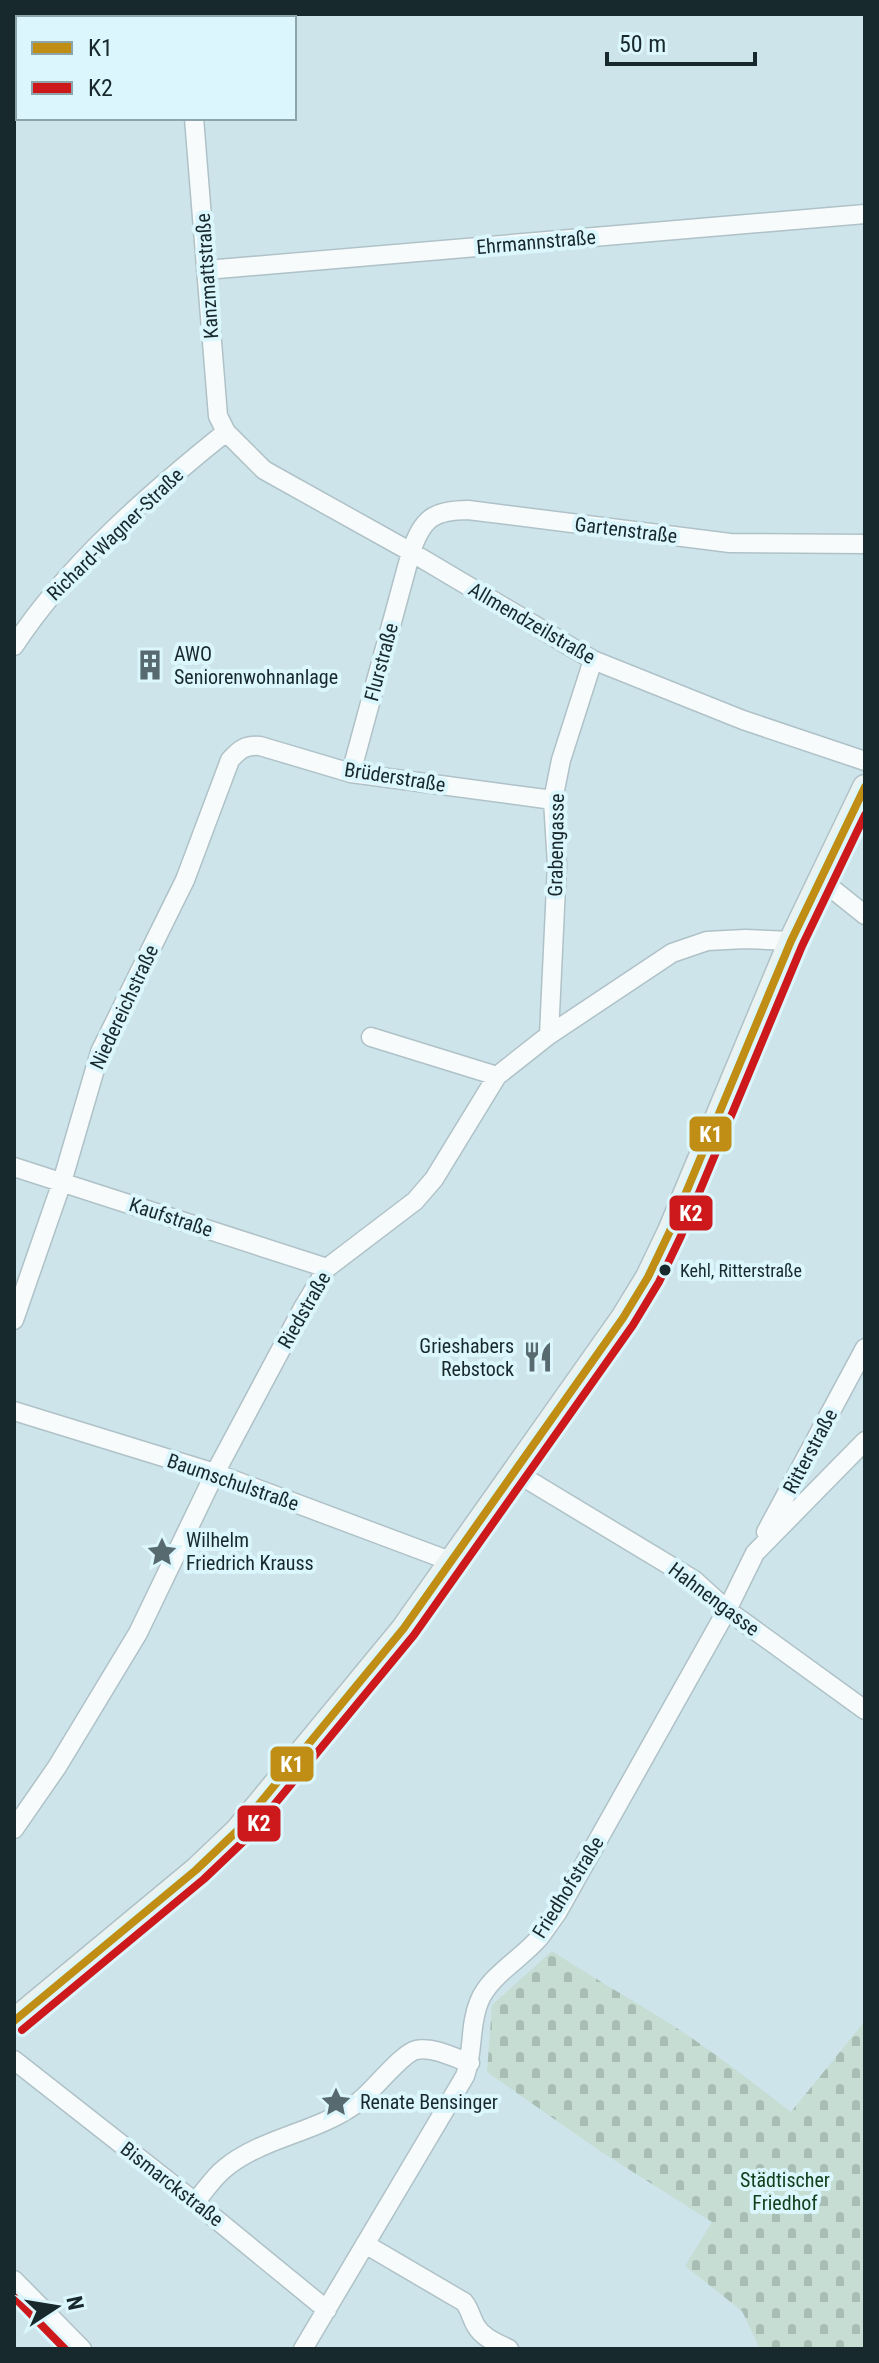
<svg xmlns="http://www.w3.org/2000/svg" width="879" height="2363" font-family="'Roboto Condensed',sans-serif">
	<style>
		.cemetery { fill: url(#cemetery-stones) }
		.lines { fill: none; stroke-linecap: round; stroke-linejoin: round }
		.street-casing { stroke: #afc2c7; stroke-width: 21 }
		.secondary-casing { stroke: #afc2c7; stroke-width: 27 }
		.street { stroke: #f8fbfc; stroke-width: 18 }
		.secondary { stroke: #eaf2f2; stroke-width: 24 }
		.bus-1-casing { stroke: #dbf6fc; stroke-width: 14 }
		.bus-2-casing { stroke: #dbf6fc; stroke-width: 14 }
		.bus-1 { stroke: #c08e15; stroke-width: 8 }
		.bus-2 { stroke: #cd191c; stroke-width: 8 }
		.bus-dot { fill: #18292d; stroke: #dbf6fc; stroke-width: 3 }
		.labels { text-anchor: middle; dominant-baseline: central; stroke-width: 8; stroke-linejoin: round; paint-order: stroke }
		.bus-label { font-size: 18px; fill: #18292d; stroke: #dbf6fc; text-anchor: start }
		.street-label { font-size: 20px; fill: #18292d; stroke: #dbf6fc }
		.poi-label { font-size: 20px; fill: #18292d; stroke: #dbf6fc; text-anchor: start }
		.park-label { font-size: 20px; fill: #11411c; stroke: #dbf6fc }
		.line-badge { stroke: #dbf6fc; stroke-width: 3 }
		.badge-label { font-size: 22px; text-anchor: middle; font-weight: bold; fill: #fff }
	</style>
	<defs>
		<pattern id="cemetery-stones" width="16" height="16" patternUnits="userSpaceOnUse" patternTransform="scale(2)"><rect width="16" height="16" fill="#c5ddd3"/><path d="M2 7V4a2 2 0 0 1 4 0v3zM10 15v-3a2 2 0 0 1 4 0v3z" fill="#a8beb5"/></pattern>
	</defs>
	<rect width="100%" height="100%" fill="#cde4ea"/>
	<path class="cemetery" d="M552 1951C590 1976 629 1998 667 2022 711 2049 750 2081 791 2112L865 2021V2349H760L742 2311 685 2266 712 2222 603 2153 487 2072 492 2005Z"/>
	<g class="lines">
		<g class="street-casing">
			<path id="street" d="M186 14 187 18
				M112 18 170 14
				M14 25H18
				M194 118 218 416 226 432 264 470 411 552 593 660 743 720 865 761
				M206 270 865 214
				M14 646C67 565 150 493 226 432
				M351 773 411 552C422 519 433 510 468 510L730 543 865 544
				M820 879 865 915
				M549 1035 557 865 553 800 561 760 593 660
				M371 1037 497 1076
				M14 1167 327 1268
				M14 1320 62 1182 100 1052 185 880 230 760C240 749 245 745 260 746L351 773 553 800
				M14 1411 215 1473 450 1561
				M515 1472 694 1580 727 1610 865 1710
				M766 1532 865 1348
				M14 1829 57 1767 138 1633 215 1473 303 1308 327 1268 415 1201 434 1179 497 1076 549 1035 672 953 707 941 745 939 791 941
				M14 2060 195 2202 327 2310
				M195 2202C205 2191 213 2178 224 2169 262 2137 317 2133 357 2103 372 2092 402 2053 416 2050 432 2046 455 2058 470 2063
				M365 2244 464 2302C470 2309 471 2318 476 2326 483 2338 497 2343 509 2349
				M14 2280 82 2349
				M303 2349 465 2076C474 2052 469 2026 479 2002 489 1976 521 1959 539 1938 545 1930 551 1921 557 1913L727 1610 755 1553 865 1441"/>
		</g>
		<g class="secondary-casing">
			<path id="secondary" d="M14 2021 196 1870 237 1831 404 1628 623 1318 648 1277 670 1231 791 941 865 787"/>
		</g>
		<use href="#street" class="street"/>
		<use href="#secondary" class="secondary"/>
		<g class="bus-1-casing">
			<path id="bus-1" d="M14 2021 196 1870 237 1831 404 1628 623 1318 648 1277 670 1231 791 941 865 787"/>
		</g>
		<g class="bus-2-casing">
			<path id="bus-2" d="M22 2030 204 1879 246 1839 414 1635 633 1325 659 1282 681 1236 802 946 865 815
				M14 2297 65 2349"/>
		</g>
		<use href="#bus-1" class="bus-1"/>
		<use href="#bus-2" class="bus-2"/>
	</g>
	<defs>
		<g id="building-bare" transform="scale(2.4)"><path d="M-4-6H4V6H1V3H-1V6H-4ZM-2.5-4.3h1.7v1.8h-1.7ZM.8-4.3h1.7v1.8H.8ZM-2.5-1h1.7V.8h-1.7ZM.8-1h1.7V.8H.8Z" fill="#576a6f" stroke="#dbf6fc" stroke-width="2.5" paint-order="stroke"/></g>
		<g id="restaurant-bare" transform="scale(2.4)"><path d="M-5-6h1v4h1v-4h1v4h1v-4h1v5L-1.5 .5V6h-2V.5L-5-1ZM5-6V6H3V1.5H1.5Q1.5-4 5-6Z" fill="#576a6f" stroke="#dbf6fc" stroke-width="2.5" paint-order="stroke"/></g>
		<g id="sight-bare" transform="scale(2.4)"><path d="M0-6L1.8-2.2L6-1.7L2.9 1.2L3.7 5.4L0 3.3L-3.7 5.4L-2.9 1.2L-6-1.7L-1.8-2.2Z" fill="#576a6f" stroke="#dbf6fc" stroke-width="2.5" paint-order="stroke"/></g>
	</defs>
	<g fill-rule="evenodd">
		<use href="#building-bare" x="150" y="665"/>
		<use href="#restaurant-bare" x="538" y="1357"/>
		<use href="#sight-bare" x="162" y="1552"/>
		<use href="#sight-bare" x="336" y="2102"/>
	</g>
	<circle class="bus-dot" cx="665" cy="1270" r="7"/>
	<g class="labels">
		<g class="bus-label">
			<text x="680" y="1270">Kehl, Ritterstraße</text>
		</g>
		<g class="street-label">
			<text transform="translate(536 242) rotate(-5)">Ehrmannstraße</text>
			<text transform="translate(207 276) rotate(-94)">Kanzmattstraße</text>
			<text transform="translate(626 530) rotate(7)">Gartenstraße</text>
			<text transform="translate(115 534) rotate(-44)">Richard-Wagner-Straße</text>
			<text transform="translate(532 623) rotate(30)">Allmendzeilstraße</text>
			<text transform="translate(381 662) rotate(-75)">Flurstraße</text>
			<text transform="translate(395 777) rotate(9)">Brüderstraße</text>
			<text transform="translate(556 845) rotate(-89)">Grabengasse</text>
			<text transform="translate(124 1007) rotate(-65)">Niedereichstraße</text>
			<text transform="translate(171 1217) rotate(18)">Kaufstraße</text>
			<text transform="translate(304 1310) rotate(-60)">Riedstraße</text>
			<text transform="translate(810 1451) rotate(-62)">Ritterstraße</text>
			<text transform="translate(233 1482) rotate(19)">Baumschulstraße</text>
			<text transform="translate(714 1599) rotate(37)">Hahnengasse</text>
			<text transform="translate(568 1887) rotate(-58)">Friedhofstraße</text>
			<text transform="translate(172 2184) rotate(38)">Bismarckstraße</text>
		</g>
		<g class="poi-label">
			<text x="174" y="654">AWO<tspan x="174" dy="23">Seniorenwohnanlage</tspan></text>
			<text x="514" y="1346" text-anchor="end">Grieshabers<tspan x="514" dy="23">Rebstock</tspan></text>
			<text x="186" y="1540">Wilhelm<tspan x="186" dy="23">Friedrich Krauss</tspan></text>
			<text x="360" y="2102">Renate Bensinger</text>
		</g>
		<g class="park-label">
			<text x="785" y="2180">Städtischer<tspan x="785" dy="23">Friedhof</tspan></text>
		</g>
	</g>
	<g class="line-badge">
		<rect x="688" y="1115" width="45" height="38" rx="8" fill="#c08e15"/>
		<rect x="668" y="1194" width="46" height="38" rx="8" fill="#cd191c"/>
		<rect x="269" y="1745" width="46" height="38" rx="8" fill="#c08e15"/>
		<rect x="236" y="1804" width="46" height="39" rx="8" fill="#cd191c"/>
	</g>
	<g class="badge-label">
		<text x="711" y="1142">K1</text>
		<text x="691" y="1221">K2</text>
		<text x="292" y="1772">K1</text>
		<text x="259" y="1831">K2</text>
	</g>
	<rect width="879" height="2363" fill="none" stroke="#18292d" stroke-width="32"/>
	<rect x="16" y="16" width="280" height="104" fill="#dbf6fc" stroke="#8da4a9" stroke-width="2"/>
	<rect x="32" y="42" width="40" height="12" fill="#c08e15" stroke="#8da4a9" stroke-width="2"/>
	<text x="88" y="56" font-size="24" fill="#18292d">K1</text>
	<rect x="32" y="82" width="40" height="12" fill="#cd191c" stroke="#8da4a9" stroke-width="2"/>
	<text x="88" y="96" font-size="24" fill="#18292d">K2</text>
	<g transform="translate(56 2307) rotate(78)" stroke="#dbf6fc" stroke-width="6" paint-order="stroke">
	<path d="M0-6L14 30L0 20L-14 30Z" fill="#18292d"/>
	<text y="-12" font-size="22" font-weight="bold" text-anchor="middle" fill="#18292d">N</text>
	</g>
	<path d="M607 52v12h148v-12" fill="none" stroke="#18292d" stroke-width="4"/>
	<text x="619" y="52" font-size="24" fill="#18292d" stroke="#dbf6fc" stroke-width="6" paint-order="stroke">50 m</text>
</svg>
